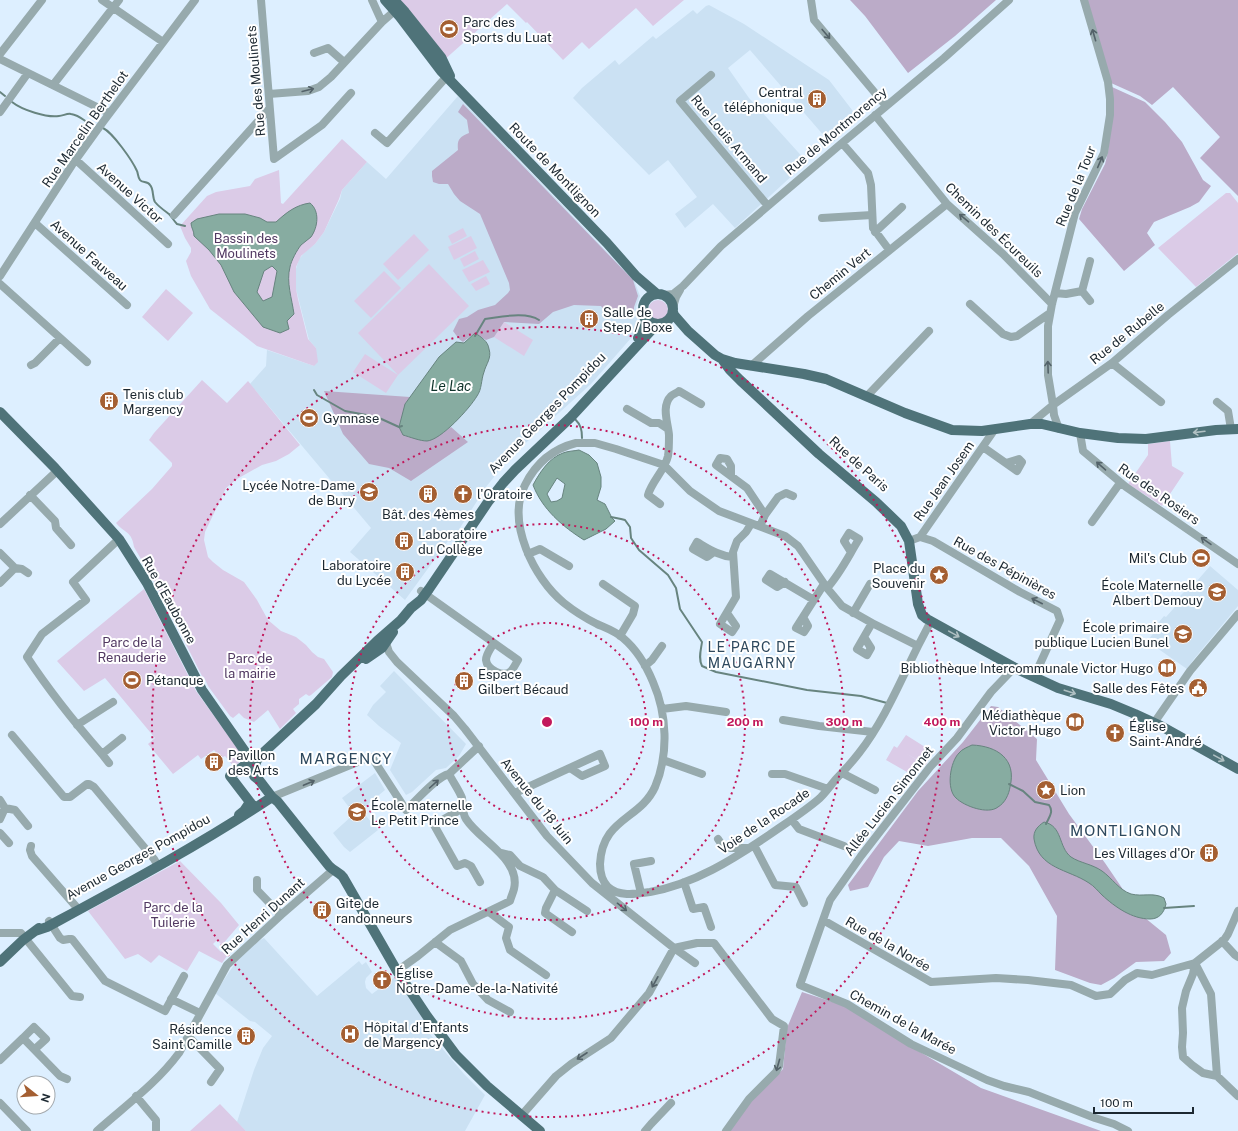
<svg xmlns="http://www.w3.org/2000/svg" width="1238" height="1131" font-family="'Public Sans',sans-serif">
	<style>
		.built { fill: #cbe1f3 }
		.green { fill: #dbcbe7 }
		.forest { fill: #bbabc8 }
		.water { fill: #87aca1; stroke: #67847f; fill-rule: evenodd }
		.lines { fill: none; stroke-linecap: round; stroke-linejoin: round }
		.stream { stroke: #67847f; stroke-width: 2 }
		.minor { stroke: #97aaad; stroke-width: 8 }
		.major { stroke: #4f7379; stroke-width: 10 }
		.oneway { stroke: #536269 }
		.oneway2 { stroke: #b0c0c3 }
		.ring { fill: none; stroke: #c2185b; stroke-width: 2; stroke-dasharray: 2 4 }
		.labels { text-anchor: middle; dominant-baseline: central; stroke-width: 4; stroke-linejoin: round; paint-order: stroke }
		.poi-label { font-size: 13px; fill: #1c2831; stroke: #fff; text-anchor: start }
		.street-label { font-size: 13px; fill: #1c2831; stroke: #fff }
		.park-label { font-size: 13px; fill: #513962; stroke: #fff }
		.water-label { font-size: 14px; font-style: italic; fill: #0e322a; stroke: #fff }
		.neighbourhood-label { font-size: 14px; letter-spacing: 1px; fill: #2e495e; stroke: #fff }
		.quarter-label { font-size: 15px; letter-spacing: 1px; fill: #2e495e; stroke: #fff }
		.centre { fill: #c2185b; stroke: #fff; stroke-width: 2 }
		.ring-label { font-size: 12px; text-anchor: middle; font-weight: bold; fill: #c2185b; stroke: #fff; stroke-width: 4; stroke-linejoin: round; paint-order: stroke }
	</style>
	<rect width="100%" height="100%" fill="#ddefff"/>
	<path class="built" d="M709 5 744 24 829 80 859 119 831 144 750 50 728 68 749 98 807 162 735 228 713 204 685 228 675 214 697 197 668 160 649 175 573 98 582 88 615 60 619 65 653 36 656 39 693 10 697 14 706 6Z
		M458 96 634 280 640 296 636 307 638 330 591 384 509 458 486 487 451 542 448 541 405 600 350 552 371 528 250 384 266 366 267 350 314 366 316 348 309 340 296 289 295 272 299 259 306 251 315 244 324 232 340 199 342 190 367 162 386 179Z
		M1210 566 1238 590V606L1194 659 1187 669 1147 641 1158 628 1156 626 1159 622 1164 616 1166 617 1181 600 1179 597 1188 588 1190 589Z
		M394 671 466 744 459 756 446 768 436 770 412 792 406 795 390 770 401 743 379 726 367 715 373 705 386 692 380 686Z
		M375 773 385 790 361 810 378 830 350 852 344 847 333 833 354 814 342 798Z
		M264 938 317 996 359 961 362 965 366 962 372 972 366 978 365 982 366 988 372 994 395 977 433 1030 429 1033 464 1074 485 1095 465 1131H246L237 1122 254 1070 263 1048 272 1036 255 1022 250 1021 215 993 238 959 257 942Z"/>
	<path class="green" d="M397 0H684L653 26 636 8 589 49 582 42 563 60 527 22 526 23 507 4 443 61Z
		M342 139 367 162 342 190 339 199 324 232 315 244 301 256 296 267V289L298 299 308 339 316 348 318 362 314 366 257 346 210 309 191 276 186 261 191 252V248L185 238 180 226 207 196 216 192 250 186 255 179 279 170 281 203 283 204Z
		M1226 193H1230L1238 203V253L1196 287 1158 248Z
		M463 228 467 236 452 244 448 236Z
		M414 234 429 250 398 280 383 264Z
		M471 236 477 248 454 260 448 247Z
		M475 251 479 259 464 267 460 259Z
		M483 260 490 272 469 282 462 270Z
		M429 264 469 306 398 375 358 333Z
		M384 271 401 288 371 318 354 301Z
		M486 276 490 284 476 291 471 284Z
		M166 289 193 313 168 341 142 317Z
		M648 310a10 10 0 1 1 20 0a10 10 0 1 1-20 0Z
		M504 322 533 340 524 356 494 337Z
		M365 354 398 375 386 393 353 372Z
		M202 380 227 403 248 381 300 445 289 454 276 461 262 465 237 479 226 488 205 532 204 540 208 557 213 562 223 570 244 582 257 600 268 620 281 631 296 637 306 645 312 652 318 657 324 659 333 672 332 677 311 695 309 696 306 694 299 699V704L293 709 296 713 280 729 268 710 254 722 244 718 239 713 233 718 230 716 208 686 204 677 202 676 156 585 134 547C132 531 124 533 116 523L152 489 172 466V463L149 440 154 433Z
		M1170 441 1172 466 1184 473 1162 506 1128 484 1148 455V444Z
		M144 589 196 691 240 752C243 760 239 763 234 767L225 756 221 758 214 750 201 759 198 755 173 774 148 744 155 738 105 678 84 691 57 661Z
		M906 735 933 752 926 765 897 748Z
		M894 746 922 763 914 776 886 760Z
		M180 861 221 903 239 925 222 945 217 940 213 944 221 952 222 951 227 956 222 963 199 951 187 971 159 955 151 963 138 954 125 959 88 911Z
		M220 1104 246 1131H190Z"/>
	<path class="forest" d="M850 0H996L955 36 908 73 865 16Z
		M1087 0H1238V196L1200 158 1220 137 1173 87 1152 105 1140 96 1111 83Z
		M1112 87 1145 102 1165 122 1182 142 1203 180 1211 186 1199 202 1190 207 1154 222 1147 233 1155 245 1124 271 1079 219 1082 209 1105 164 1108 152Z
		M463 104 633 280 638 296 634 307V313L607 314 601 306 574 305 553 312 539 324 504 322 494 337 486 340 475 333 463 342 459 339 453 331 459 319 467 317 478 310 495 305 508 293 510 290 509 283 480 214 460 201 454 194 448 184H439L433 182 432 176V171L458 150C457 140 459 137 469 133L467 120 458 112Z
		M324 391 410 397 405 404 442 433 451 427 468 442 411 481 389 468 369 464 343 434Z
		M991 706 998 707 1037 739 1036 760 1069 814 1105 863 1139 913 1166 935 1171 953 1164 961 1136 962 1114 978 1101 985 1090 983 1055 970 1057 916 1029 866 1001 838H972L928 846 899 841 884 857 868 887 850 891 848 885 918 791 963 742Z
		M802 992 845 1006 903 1042 981 1088 1101 1131H729L751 1101 783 1069 787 1028Z"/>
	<path class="water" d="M310 203C320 211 318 227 311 237 308 240 304 242 301 245 297 250 291 261 290 267 286 282 292 299 294 314L287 321 289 329 280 333 263 327 234 292 221 265 209 250 194 236C194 230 191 228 191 223L197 219 219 214H245L260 218 267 222H276C287 212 296 205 310 203ZM272 266 277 271 272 297 263 301 257 292 264 271Z
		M475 333C481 337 488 341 489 349 492 358 486 364 484 372 481 380 482 389 477 396 470 408 441 440 427 441 420 441 410 437 403 435L399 427 405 404 439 357 456 342 464 343Z
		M579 450 589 455 597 463 601 477V487L597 500 605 504 612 518 615 521 606 529 584 540C563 527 542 509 533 485 540 472 549 458 563 453 568 451 574 451 579 450ZM557 478 565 484 562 498 557 501 551 502 547 494Z
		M972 745C997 746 1017 759 1010 787 1009 794 1005 803 998 807 988 815 964 806 956 798 946 789 950 762 959 753 962 749 968 747 972 745Z
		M1044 822C1063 826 1058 847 1071 857 1080 863 1092 864 1102 871 1112 878 1119 890 1131 894 1143 897 1153 892 1164 898L1166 904C1164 913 1159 919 1150 919 1132 919 1115 907 1102 895 1098 891 1094 886 1089 883 1068 869 1039 869 1034 839 1033 831 1038 826 1044 822Z"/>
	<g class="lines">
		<path class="stream" d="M0 92 5 96
			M12 102C22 110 47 118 59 116 63 116 67 113 71 114 80 115 85 122 93 126
			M103 128C113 133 132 160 137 171 138 173 138 178 140 180 142 183 148 181 150 185 154 189 152 197 155 202 159 207 165 211 169 214 172 217 174 221 177 224L185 226
			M475 336 485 319C501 317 526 311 539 320
			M314 390 317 395 345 411 377 417 399 427 402 426
			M575 419C581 425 582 430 582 438
			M611 517 621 519 625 520 630 527 631 538 639 550 668 575 676 588 680 609 702 642C701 650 698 658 702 666L716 672 807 690 861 696 887 703
			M1009 784 1023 791 1035 802 1049 805C1054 812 1049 817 1046 824
			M1164 908 1194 906"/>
		<path class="minor" d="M102 0 163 42
			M261 0 274 159 322 125 351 93
			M372 0 382 22
			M811 0 814 20 886 106
			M314 53 328 48 344 62
			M0 54 42 0
			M0 59 109 113
			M711 75 680 101 768 206
			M53 85 119 0
			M269 94 308 91 319 87 331 77 382 22 398 8
			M0 112 28 73
			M875 115 947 204 1003 254 1052 304
			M375 133 387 143 449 74
			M842 143 868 173 871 185 873 228 887 247
			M76 160 168 244
			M174 215 269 109
			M822 218 872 215
			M35 223 127 305
			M875 232 902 207
			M0 276 72 165 103 122 195 0
			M0 284 87 362
			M1082 291 1090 261
			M1055 293 1066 294 1082 291 1090 301
			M664 295 673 294 683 286 721 246 842 143 944 58 1009 0
			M970 304 1003 334 1011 337 1017 336 1050 313
			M673 307 676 297 680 290
			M1112 363 1161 402
			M31 365 35 363 60 338
			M751 366 808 316 947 204
			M867 396 929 331
			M1217 402 1228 411 1231 429
			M627 409 651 423H659L668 429
			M1030 424 1053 405 1112 363 1168 315 1238 259
			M1059 429 1054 415 1053 405 1048 375V326L1052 304 1075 213 1104 153 1110 115V99L1108 82 1084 0
			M1080 433 1083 451 1126 487 1238 564
			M576 443H595L616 449 664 465 690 491 719 511 785 536 798 546 827 588 842 606 872 623 918 646C900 682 884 721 859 753 852 762 844 771 836 779 831 785 826 792 820 798 804 812 786 823 769 835 732 860 694 884 650 892 636 894 619 897 608 887 602 881 600 872 600 864 602 818 640 820 655 787 669 754 667 714 653 682 646 665 636 649 623 638 615 631 606 628 597 624 585 618 574 611 564 603 534 579 506 522 525 485 536 463 552 449 576 443Z
			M983 447 1017 471 1022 462 1019 459 1006 463
			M731 476V466L727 459 720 458 716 465 747 488 765 515
			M30 495 55 521 56 528 71 545
			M660 504 648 495C652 481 665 470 668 456 669 450 669 442 669 435 668 423 661 406 671 396 673 394 677 393 679 391L701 404
			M1092 522 1120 483
			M0 524 57 471
			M760 526 765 515 778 497 786 493 793 496
			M920 537 933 541 1020 592 1057 611 1060 620 1034 677
			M119 539 73 582 86 600 42 634 27 657C50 692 75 723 102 754L122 738
			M909 541 920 537 995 429
			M714 552 707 557 693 549 697 542C709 549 719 556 733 557
			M0 553 15 568 0 583
			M528 554 540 549 569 566
			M15 568 22 569 28 573
			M785 582 777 587 766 580 770 574 814 600
			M603 584 635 606 633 614 620 636
			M827 588C840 574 849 555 859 539L849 533 844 541 851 552
			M421 591 518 660C516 663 514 668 511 671 504 678 487 670 486 660 486 654 491 648 494 643
			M727 613 736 626 732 632 720 624 736 597 733 552 737 541 746 532 751 524
			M853 613 870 584
			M803 617 808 626 804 632 796 628 824 584
			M864 637 871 648 867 655 857 649 872 623
			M385 640 389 652 397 662 454 716 465 729 547 836 592 883 674 948 695 963
			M918 646 931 621
			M645 666 652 660 662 646
			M1015 667 991 692 957 738 930 767 861 856 830 900 800 985 847 1004 911 1044 987 1080 1004 1086 1029 1092 1095 1118 1114 1124 1128 1131
			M662 709 686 706 726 712
			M783 720 819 726 873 732
			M1154 723 1190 671 1238 614
			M77 725 113 702
			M12 735 64 797H70L87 784H89L94 787 154 859 158 866
			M102 754 109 763
			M663 760 702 774
			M842 773 875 790
			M772 774H785L828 789
			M515 793 600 754 605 766 582 776 570 768
			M272 797 370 757 373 759 406 810C416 801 436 777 449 774L479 746
			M0 800 5 808 0 819
			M5 808 15 810 28 826
			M463 808 434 825 457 866 465 863 471 866 480 882
			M792 820 799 829 844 846
			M0 833 9 843
			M718 839 724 848H749
			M754 845 775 885 796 887 804 903
			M31 846 30 850 32 856 79 910
			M501 853 510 855 520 866 543 877 555 890 546 908 545 913 572 932
			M257 880V890L281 915
			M684 882 693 909 704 907 711 927
			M555 890 587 911
			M641 893 634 864 651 861
			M489 912 509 927 506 938 510 950 546 975
			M823 920 931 982 996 978 1028 980 1071 985 1096 996 1110 994 1125 980 1137 973 1152 975 1195 963 1224 940 1228 934 1238 911
			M49 921 60 938 63 940 69 939H72L105 981 165 1011 184 976
			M0 933H21L72 996 80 997
			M1222 941 1235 955 1238 957
			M435 942 461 961 473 984 488 1000 510 1012
			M674 948 697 943H714L772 1019 784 1026 779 1066 776 1072 749 1099 726 1131
			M1195 963 1193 974 1186 991 1182 1008 1183 1033 1182 1047 1183 1057 1192 1065 1203 1073 1217 1076 1238 1096
			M1195 963 1211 994 1217 1076
			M397 971 418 956 450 930 510 901C511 897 513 893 514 889 521 859 480 841 466 819 462 813 463 805 462 798 459 790 453 782 449 774
			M171 999 200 1013
			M188 1036 220 1069 211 1082
			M23 1038 34 1027 46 1039 35 1049
			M0 1060 23 1038 60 1076 67 1079
			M136 1096 156 1120V1130
			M0 1103 27 1131
			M521 1116 556 1076 571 1064 611 1038 649 993 674 948
			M97 1131C125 1106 157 1083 179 1053L227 965 281 915 333 870
			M645 1131 651 1124 671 1103"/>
		<path class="major" d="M385 0 400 17 441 71 607 243 636 276 657 294
			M394 0 405 12 441 57 450 76
			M643 309a15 15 0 1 1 30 0a15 15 0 1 1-30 0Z
			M673 312 674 315 688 331 715 355 722 359 735 363 804 374 826 379 905 413 952 430 982 431 1030 424H1042L1080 433 1118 438 1146 439 1216 430 1238 429
			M638 338 644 329 645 317
			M722 359 730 370 740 380 819 454 876 502 901 526 909 541 918 604 922 615 927 619 1019 670 1058 688 1111 704 1135 714 1161 726 1238 769
			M0 412 55 468 119 539 147 583 202 690 251 760
			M366 659 382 648 393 632
			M259 780 254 767 257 760 263 753 316 704 341 676 377 641 401 620 411 608 421 600 429 589 488 502 503 483 515 470 571 417 657 324
			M272 797 278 802 329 866C334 871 339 872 343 877L397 971 427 1016 456 1055 487 1086 540 1131
			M253 806 230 776 256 757
			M239 815 244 811 250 802
			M35 931 47 927C123 886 200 845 272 797L259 780 254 776
			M0 962 23 940 39 928"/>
	</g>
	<defs><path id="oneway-shaft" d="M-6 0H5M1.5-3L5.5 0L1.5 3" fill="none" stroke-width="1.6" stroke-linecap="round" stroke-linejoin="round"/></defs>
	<g class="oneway">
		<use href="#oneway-shaft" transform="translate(826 34) rotate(50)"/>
		<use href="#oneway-shaft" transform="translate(1094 35) rotate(-106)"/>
		<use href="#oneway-shaft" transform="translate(308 90) rotate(-14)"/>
		<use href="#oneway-shaft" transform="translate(1100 162) rotate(-67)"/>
		<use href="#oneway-shaft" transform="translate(964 218) rotate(-140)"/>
		<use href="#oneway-shaft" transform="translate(1048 367) rotate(-92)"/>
		<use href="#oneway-shaft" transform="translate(1101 466) rotate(-139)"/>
		<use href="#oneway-shaft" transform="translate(1206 541) rotate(-145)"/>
		<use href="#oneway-shaft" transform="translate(1037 601) rotate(-153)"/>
		<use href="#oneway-shaft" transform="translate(309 783) rotate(-23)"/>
		<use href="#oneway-shaft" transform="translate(434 784) rotate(-42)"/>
		<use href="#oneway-shaft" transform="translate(622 907) rotate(39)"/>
		<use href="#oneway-shaft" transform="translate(655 982) rotate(119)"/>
		<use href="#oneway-shaft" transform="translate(582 1056) rotate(147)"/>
		<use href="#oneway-shaft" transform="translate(778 1065) rotate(106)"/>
	</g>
	<g class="oneway2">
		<use href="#oneway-shaft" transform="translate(1199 432) rotate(173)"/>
		<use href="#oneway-shaft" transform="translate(954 634) rotate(29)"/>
		<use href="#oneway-shaft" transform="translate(1070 692) rotate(18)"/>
		<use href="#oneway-shaft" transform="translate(1219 758) rotate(29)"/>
	</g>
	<g class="ring">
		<circle cx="547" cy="722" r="99"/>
		<circle cx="547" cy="722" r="198"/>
		<circle cx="547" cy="722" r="297"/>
		<circle cx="547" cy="722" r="395"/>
	</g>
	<defs>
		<g id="stadium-disc" transform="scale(1)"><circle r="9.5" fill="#a45f32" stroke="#fff"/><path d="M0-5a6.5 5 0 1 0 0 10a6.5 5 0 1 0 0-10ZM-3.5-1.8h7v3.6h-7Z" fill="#fff"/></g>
		<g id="building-disc" transform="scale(1)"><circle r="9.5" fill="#a45f32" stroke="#fff"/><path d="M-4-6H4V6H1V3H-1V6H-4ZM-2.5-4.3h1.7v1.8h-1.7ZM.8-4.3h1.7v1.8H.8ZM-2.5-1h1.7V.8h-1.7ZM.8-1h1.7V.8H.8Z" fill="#fff"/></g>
		<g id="school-disc" transform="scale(1)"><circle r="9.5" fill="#a45f32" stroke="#fff"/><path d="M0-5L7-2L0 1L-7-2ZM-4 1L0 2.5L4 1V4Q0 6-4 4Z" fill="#fff"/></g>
		<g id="church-disc" transform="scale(1)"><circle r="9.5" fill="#a45f32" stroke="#fff"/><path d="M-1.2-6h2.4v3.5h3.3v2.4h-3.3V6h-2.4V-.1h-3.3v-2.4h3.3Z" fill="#fff"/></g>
		<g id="sight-disc" transform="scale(1)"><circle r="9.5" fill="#a45f32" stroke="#fff"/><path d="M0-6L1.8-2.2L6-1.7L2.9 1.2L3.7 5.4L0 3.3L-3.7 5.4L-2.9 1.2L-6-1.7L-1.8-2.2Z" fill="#fff"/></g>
		<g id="library-disc" transform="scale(1)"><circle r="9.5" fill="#a45f32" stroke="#fff"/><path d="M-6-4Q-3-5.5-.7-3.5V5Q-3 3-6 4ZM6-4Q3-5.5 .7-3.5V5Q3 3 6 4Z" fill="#fff"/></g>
		<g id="civic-disc" transform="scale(1)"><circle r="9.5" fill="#a45f32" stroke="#fff"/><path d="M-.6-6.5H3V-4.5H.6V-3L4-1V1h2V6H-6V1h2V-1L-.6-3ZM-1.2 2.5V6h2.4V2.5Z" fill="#fff"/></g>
		<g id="hospital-disc" transform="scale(1)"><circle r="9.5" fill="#a45f32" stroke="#fff"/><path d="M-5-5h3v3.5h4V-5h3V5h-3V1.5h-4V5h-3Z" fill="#fff"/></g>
	</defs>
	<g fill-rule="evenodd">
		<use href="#stadium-disc" x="449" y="29"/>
		<use href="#building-disc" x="817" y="99"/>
		<use href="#building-disc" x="589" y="319"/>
		<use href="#building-disc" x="109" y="401"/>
		<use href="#stadium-disc" x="309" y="418"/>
		<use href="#school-disc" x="369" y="492"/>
		<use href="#building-disc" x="428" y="494"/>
		<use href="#church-disc" x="463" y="494"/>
		<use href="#building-disc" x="404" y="541"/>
		<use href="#stadium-disc" x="1201" y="558"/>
		<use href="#building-disc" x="405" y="572"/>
		<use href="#sight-disc" x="939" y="575"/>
		<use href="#school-disc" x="1217" y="592"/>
		<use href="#school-disc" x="1183" y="634"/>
		<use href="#library-disc" x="1167" y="668"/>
		<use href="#stadium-disc" x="132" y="680"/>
		<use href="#building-disc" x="464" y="681"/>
		<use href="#civic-disc" x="1198" y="688"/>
		<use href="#library-disc" x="1075" y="722"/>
		<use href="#church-disc" x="1115" y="733"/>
		<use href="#building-disc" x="214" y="762"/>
		<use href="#sight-disc" x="1046" y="790"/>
		<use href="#school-disc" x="357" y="812"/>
		<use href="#building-disc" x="1209" y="853"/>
		<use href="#building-disc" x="322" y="910"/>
		<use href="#church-disc" x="382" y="980"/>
		<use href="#hospital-disc" x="350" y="1034"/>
		<use href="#building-disc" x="246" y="1036"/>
	</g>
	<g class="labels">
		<g class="poi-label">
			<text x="463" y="22">Parc des<tspan x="463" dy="15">Sports du Luat</tspan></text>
			<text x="803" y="92" text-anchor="end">Central<tspan x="803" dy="15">téléphonique</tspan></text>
			<text x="603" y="312">Salle de<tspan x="603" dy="15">Step / Boxe</tspan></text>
			<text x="123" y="394">Tenis club<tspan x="123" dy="15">Margency</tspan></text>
			<text x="323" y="418">Gymnase</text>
			<text x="355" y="485" text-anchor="end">Lycée Notre-Dame<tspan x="355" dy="15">de Bury</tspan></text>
			<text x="477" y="494">l'Oratoire</text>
			<text x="428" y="514" text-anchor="middle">Bât. des 4èmes</text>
			<text x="418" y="534">Laboratoire<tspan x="418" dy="15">du Collège</tspan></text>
			<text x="1187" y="558" text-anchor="end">Mil's Club</text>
			<text x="391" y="565" text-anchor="end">Laboratoire<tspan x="391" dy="15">du Lycée</tspan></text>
			<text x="925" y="568" text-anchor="end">Place du<tspan x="925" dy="15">Souvenir</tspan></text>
			<text x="1203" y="585" text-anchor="end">École Maternelle<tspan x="1203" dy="15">Albert Demouy</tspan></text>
			<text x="1169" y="627" text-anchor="end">École primaire<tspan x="1169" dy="15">publique Lucien Bunel</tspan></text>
			<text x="1153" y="668" text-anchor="end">Bibliothèque Intercommunale Victor Hugo</text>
			<text x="478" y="674">Espace<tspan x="478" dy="15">Gilbert Bécaud</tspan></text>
			<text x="146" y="680">Pétanque</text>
			<text x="1184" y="688" text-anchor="end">Salle des Fêtes</text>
			<text x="1061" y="715" text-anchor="end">Médiathèque<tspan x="1061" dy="15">Victor Hugo</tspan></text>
			<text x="1129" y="726">Église<tspan x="1129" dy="15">Saint-André</tspan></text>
			<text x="228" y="755">Pavillon<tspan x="228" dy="15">des Arts</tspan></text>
			<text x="1060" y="790">Lion</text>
			<text x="371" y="805">École maternelle<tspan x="371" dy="15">Le Petit Prince</tspan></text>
			<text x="1195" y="853" text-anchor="end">Les Villages d'Or</text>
			<text x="336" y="903">Gite de<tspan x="336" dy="15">randonneurs</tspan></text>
			<text x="396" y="973">Église<tspan x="396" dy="15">Notre-Dame-de-la-Nativité</tspan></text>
			<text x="364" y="1027">Hôpital d'Enfants<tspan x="364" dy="15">de Margency</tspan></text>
			<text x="232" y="1029" text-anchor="end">Résidence<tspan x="232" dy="15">Saint Camille</tspan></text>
		</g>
		<g class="street-label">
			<text transform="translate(256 81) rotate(-95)">Rue des Moulinets</text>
			<text transform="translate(85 129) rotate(-55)">Rue Marcelin Berthelot</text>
			<text transform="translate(836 131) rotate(-40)">Rue de Montmorency</text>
			<text transform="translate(729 139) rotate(50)">Rue Louis Armand</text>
			<text transform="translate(555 170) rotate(46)">Route de Montlignon</text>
			<text transform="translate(1076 186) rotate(-68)">Rue de la Tour</text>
			<text transform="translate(130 193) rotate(42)">Avenue Victor</text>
			<text transform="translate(994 230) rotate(44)">Chemin des Écureuils</text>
			<text transform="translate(89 255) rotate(42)">Avenue Fauveau</text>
			<text transform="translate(840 274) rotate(-39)">Chemin Vert</text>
			<text transform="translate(1127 333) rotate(-39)">Rue de Rubelle</text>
			<text transform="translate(547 413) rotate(-46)">Avenue Georges Pompidou</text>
			<text transform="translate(859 464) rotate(42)">Rue de Paris</text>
			<text transform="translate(944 481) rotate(-55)">Rue Jean Josem</text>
			<text transform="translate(1159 494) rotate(35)">Rue des Rosiers</text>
			<text transform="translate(1005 568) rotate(29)">Rue des Pépinières</text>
			<text transform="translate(169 600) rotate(61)">Rue d'Eaubonne</text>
			<text transform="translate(537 801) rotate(51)">Avenue du 18 Juin</text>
			<text transform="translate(889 801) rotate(-52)">Allée Lucien Simonnet</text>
			<text transform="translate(764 821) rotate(-34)">Voie de la Rocade</text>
			<text transform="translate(138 857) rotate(-29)">Avenue Georges Pompidou</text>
			<text transform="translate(263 916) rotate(-42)">Rue Henri Dunant</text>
			<text transform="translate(888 944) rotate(30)">Rue de la Norée</text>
			<text transform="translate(903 1022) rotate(29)">Chemin de la Marée</text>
		</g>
		<g class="park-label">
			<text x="246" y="238">Bassin des<tspan x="246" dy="15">Moulinets</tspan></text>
			<text x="132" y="642">Parc de la<tspan x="132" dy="15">Renauderie</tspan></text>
			<text x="250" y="658">Parc de<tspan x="250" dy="15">la mairie</tspan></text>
			<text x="173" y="907">Parc de la<tspan x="173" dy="15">Tuilerie</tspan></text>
		</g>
		<g class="water-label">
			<text x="451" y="386">Le Lac</text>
		</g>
		<g class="neighbourhood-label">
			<text x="752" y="647">LE PARC DE<tspan x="752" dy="16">MAUGARNY</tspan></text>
		</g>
		<g class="quarter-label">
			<text x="346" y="758">MARGENCY</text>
			<text x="1126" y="830">MONTLIGNON</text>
		</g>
	</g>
	<circle cx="547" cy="722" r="6" class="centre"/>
	<g class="ring-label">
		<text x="646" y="726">100 m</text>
		<text x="745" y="726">200 m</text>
		<text x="844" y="726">300 m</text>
		<text x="942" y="726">400 m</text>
	</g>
	<g transform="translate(36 1095) rotate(107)"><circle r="19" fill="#ffffff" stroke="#a4a9ad"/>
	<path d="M0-3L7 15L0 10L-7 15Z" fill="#a45f32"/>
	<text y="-6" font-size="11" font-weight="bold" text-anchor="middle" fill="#1c2831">N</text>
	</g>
	<path d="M1094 1107v6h99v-6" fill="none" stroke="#1c2831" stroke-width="2"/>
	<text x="1100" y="1107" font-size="12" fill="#1c2831" stroke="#ffffff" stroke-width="3" paint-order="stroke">100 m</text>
</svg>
